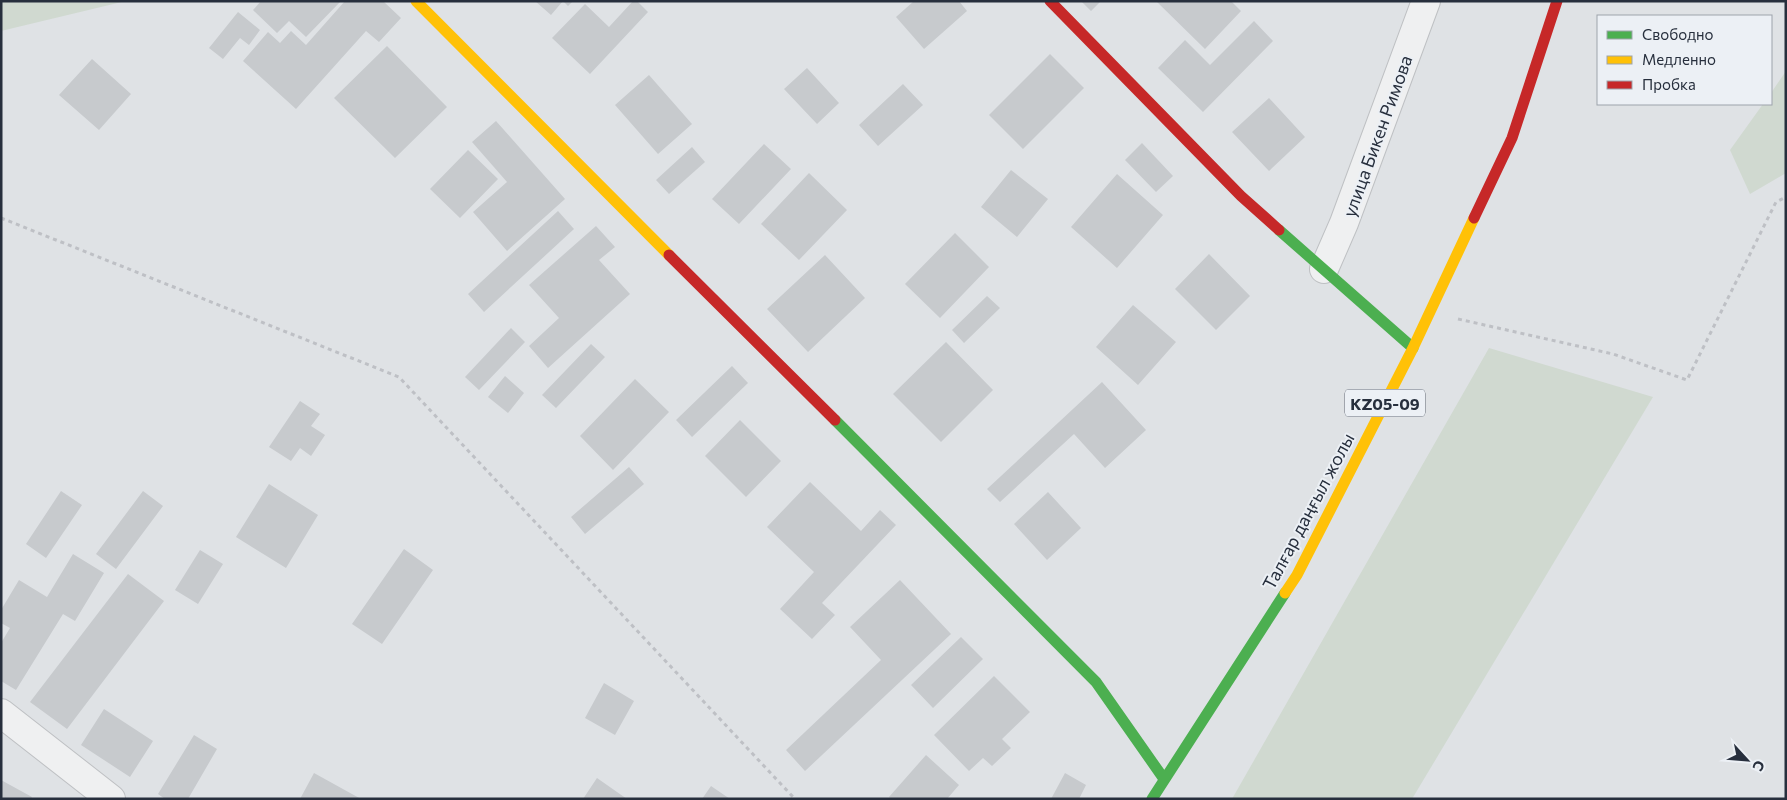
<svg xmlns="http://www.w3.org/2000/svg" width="1787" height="800" font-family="Commissioner,sans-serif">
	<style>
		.green { fill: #d0d9d0 }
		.building { fill: #c7cacd }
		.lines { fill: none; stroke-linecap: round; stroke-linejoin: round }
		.street-casing { stroke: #bec0c3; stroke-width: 30 }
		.path { stroke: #bec0c5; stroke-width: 3; stroke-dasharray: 4 4; stroke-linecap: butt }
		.street { stroke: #eff0f1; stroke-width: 28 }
		.fast { stroke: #4caf50; stroke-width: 11 }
		.slow { stroke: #ffc107; stroke-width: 11 }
		.jam { stroke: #c62828; stroke-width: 11 }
		.labels { text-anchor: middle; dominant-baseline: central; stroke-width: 4; stroke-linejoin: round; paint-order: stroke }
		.shield { fill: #ecf0f5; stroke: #626974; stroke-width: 1 }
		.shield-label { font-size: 16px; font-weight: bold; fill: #272f3d }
		.street-label { font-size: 18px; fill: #272f3d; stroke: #ecf0f5 }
	</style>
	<rect width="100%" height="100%" fill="#dfe2e5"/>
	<path class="green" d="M1 1H126L1 31Z
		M1786 71V173L1750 194 1730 150 1763 104H1771V93Z
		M1489 348 1653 397 1412 799H1232Z"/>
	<path class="building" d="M261 1H341L306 37 289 21 277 33 253 10Z
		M345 1H383L401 18 379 42 366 31 296 109 243 61 268 32 280 43 291 31 306 45Z
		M535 1H573L568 6 563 1 551 15Z
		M633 1H637L648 12 590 74 552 38 585 4 609 27Z
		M914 1H959L967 11 924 49 896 17Z
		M1081 1H1101L1091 11Z
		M1156 1H1231L1241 11 1205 49Z
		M238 12 260 30 249 45 240 38 223 59 209 48Z
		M1254 21 1273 41 1203 112 1158 68 1185 40 1210 65Z
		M387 46 447 107 395 158 334 98Z
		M1050 54 1084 88 1023 149 989 115Z
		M92 59 131 94 99 130 59 95Z
		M807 68 839 103 817 124 784 89Z
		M649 75 692 124 658 154 615 105Z
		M903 84 923 105 878 146 859 125Z
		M1269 98 1305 137 1269 171 1232 132Z
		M496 121 565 199 507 251 473 212 507 182 472 142Z
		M1142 143 1173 176 1156 192 1125 160Z
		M764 144 791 169 739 224 712 199Z
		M692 147 705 162 669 194 656 180Z
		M468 150 498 179 460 218 430 189Z
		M1011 170 1048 199 1017 237 981 207Z
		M809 173 847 210 799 260 761 224Z
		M1117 174 1163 215 1117 268 1071 227Z
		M558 211 574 229 484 312 468 294Z
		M596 226 615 247 599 260 630 294 548 368 529 346 559 318 529 285Z
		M955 233 989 267 940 318 905 284Z
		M1209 254 1250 296 1216 330 1175 289Z
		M825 255 865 298 808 352 767 309Z
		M987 296 1000 308 964 343 952 330Z
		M1133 305 1176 342 1138 385 1096 347Z
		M511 328 525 342 479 390 465 377Z
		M946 342 993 390 941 442 893 394Z
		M591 344 605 357 556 408 542 395Z
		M732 366 748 383 692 437 676 420Z
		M505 376 524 393 508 413 488 397Z
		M635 379 669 412 613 470 580 436Z
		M1102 382 1146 430 1105 468 1074 434 1000 502 987 489Z
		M300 401 320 414 311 426 325 435 311 456 300 448 291 461 269 447Z
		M740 420 781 461 746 497 705 456Z
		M629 467 644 484 585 534 571 517Z
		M810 482 861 531 880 510 896 525 822 603 835 615 812 639 780 609 814 572 767 527Z
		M269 484 318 515 286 568 236 537Z
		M61 491 82 505 46 558 26 544Z
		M143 491 163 506 116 569 96 554Z
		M1048 492 1081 528 1047 560 1014 524Z
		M404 549 433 570 382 644 352 624Z
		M200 550 223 564 198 604 175 590Z
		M73 554 104 573 75 621 63 614 16 690 1 681V643L10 628 1 623V610L19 580 47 597Z
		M128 574 164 601 67 729 30 702Z
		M900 580 951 634 805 771 786 750 881 660 850 627Z
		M961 637 983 659 933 708 911 685Z
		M994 676 1030 712 1002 739 1011 748 992 766 983 758 969 771 934 735Z
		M604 683 634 701 615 735 585 718Z
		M104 709 153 741 130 777 81 745Z
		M194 735 217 749 188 799H165L158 794Z
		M926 755 959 785 947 799H891L889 797Z
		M314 773 361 799H300Z
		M1065 773 1086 785 1079 799H1051Z
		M597 778 627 799H583Z
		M1 780 32 797 31 799H1Z
		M711 786 730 799H702Z"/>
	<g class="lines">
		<g class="street-casing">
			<path id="street" d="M1324 269 1344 223 1426 1
				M1 713 111 799"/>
		</g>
		<path class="path" d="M1 218 399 377 795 799
			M1458 319 1613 354 1687 380 1776 202 1786 197"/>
		<use href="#street" class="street"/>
		<path class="fast" d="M1279 230 1413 348
			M835 420 1096 682 1164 779
			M1152 799 1285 593"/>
		<path class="slow" d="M416 1 669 255
			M1285 593 1297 575 1413 348 1474 218"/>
		<path class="jam" d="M1050 1 1241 196 1279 230
			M1474 218 1512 138 1557 1
			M669 255 835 420"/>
	</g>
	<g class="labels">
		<rect class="shield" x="1345" y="389.5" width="80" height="27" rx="4"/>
		<g class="shield-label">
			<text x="1385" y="403">KZ05-09</text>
		</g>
		<g class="street-label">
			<text transform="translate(1377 136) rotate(-70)">улица Бикен Римова</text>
			<text transform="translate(1308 511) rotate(-62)">Талғар даңғыл жолы</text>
		</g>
	</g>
	<rect width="1787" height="800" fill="none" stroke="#272f3d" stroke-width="5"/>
	<rect x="1597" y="15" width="175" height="90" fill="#ecf0f5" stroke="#9da3ab"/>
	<rect x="1607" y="31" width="25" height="8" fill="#4caf50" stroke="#9da3ab"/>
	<text x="1642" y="40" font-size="15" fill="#272f3d">Свободно</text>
	<rect x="1607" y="56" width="25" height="8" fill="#ffc107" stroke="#9da3ab"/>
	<text x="1642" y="65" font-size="15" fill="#272f3d">Медленно</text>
	<rect x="1607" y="81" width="25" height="8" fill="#c62828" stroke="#9da3ab"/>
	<text x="1642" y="90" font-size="15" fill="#272f3d">Пробка</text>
	<g transform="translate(1747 760) rotate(116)" stroke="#ecf0f5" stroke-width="4" paint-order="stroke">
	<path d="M0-4L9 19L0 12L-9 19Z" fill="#272f3d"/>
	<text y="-8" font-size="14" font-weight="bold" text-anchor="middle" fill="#272f3d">С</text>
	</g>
</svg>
